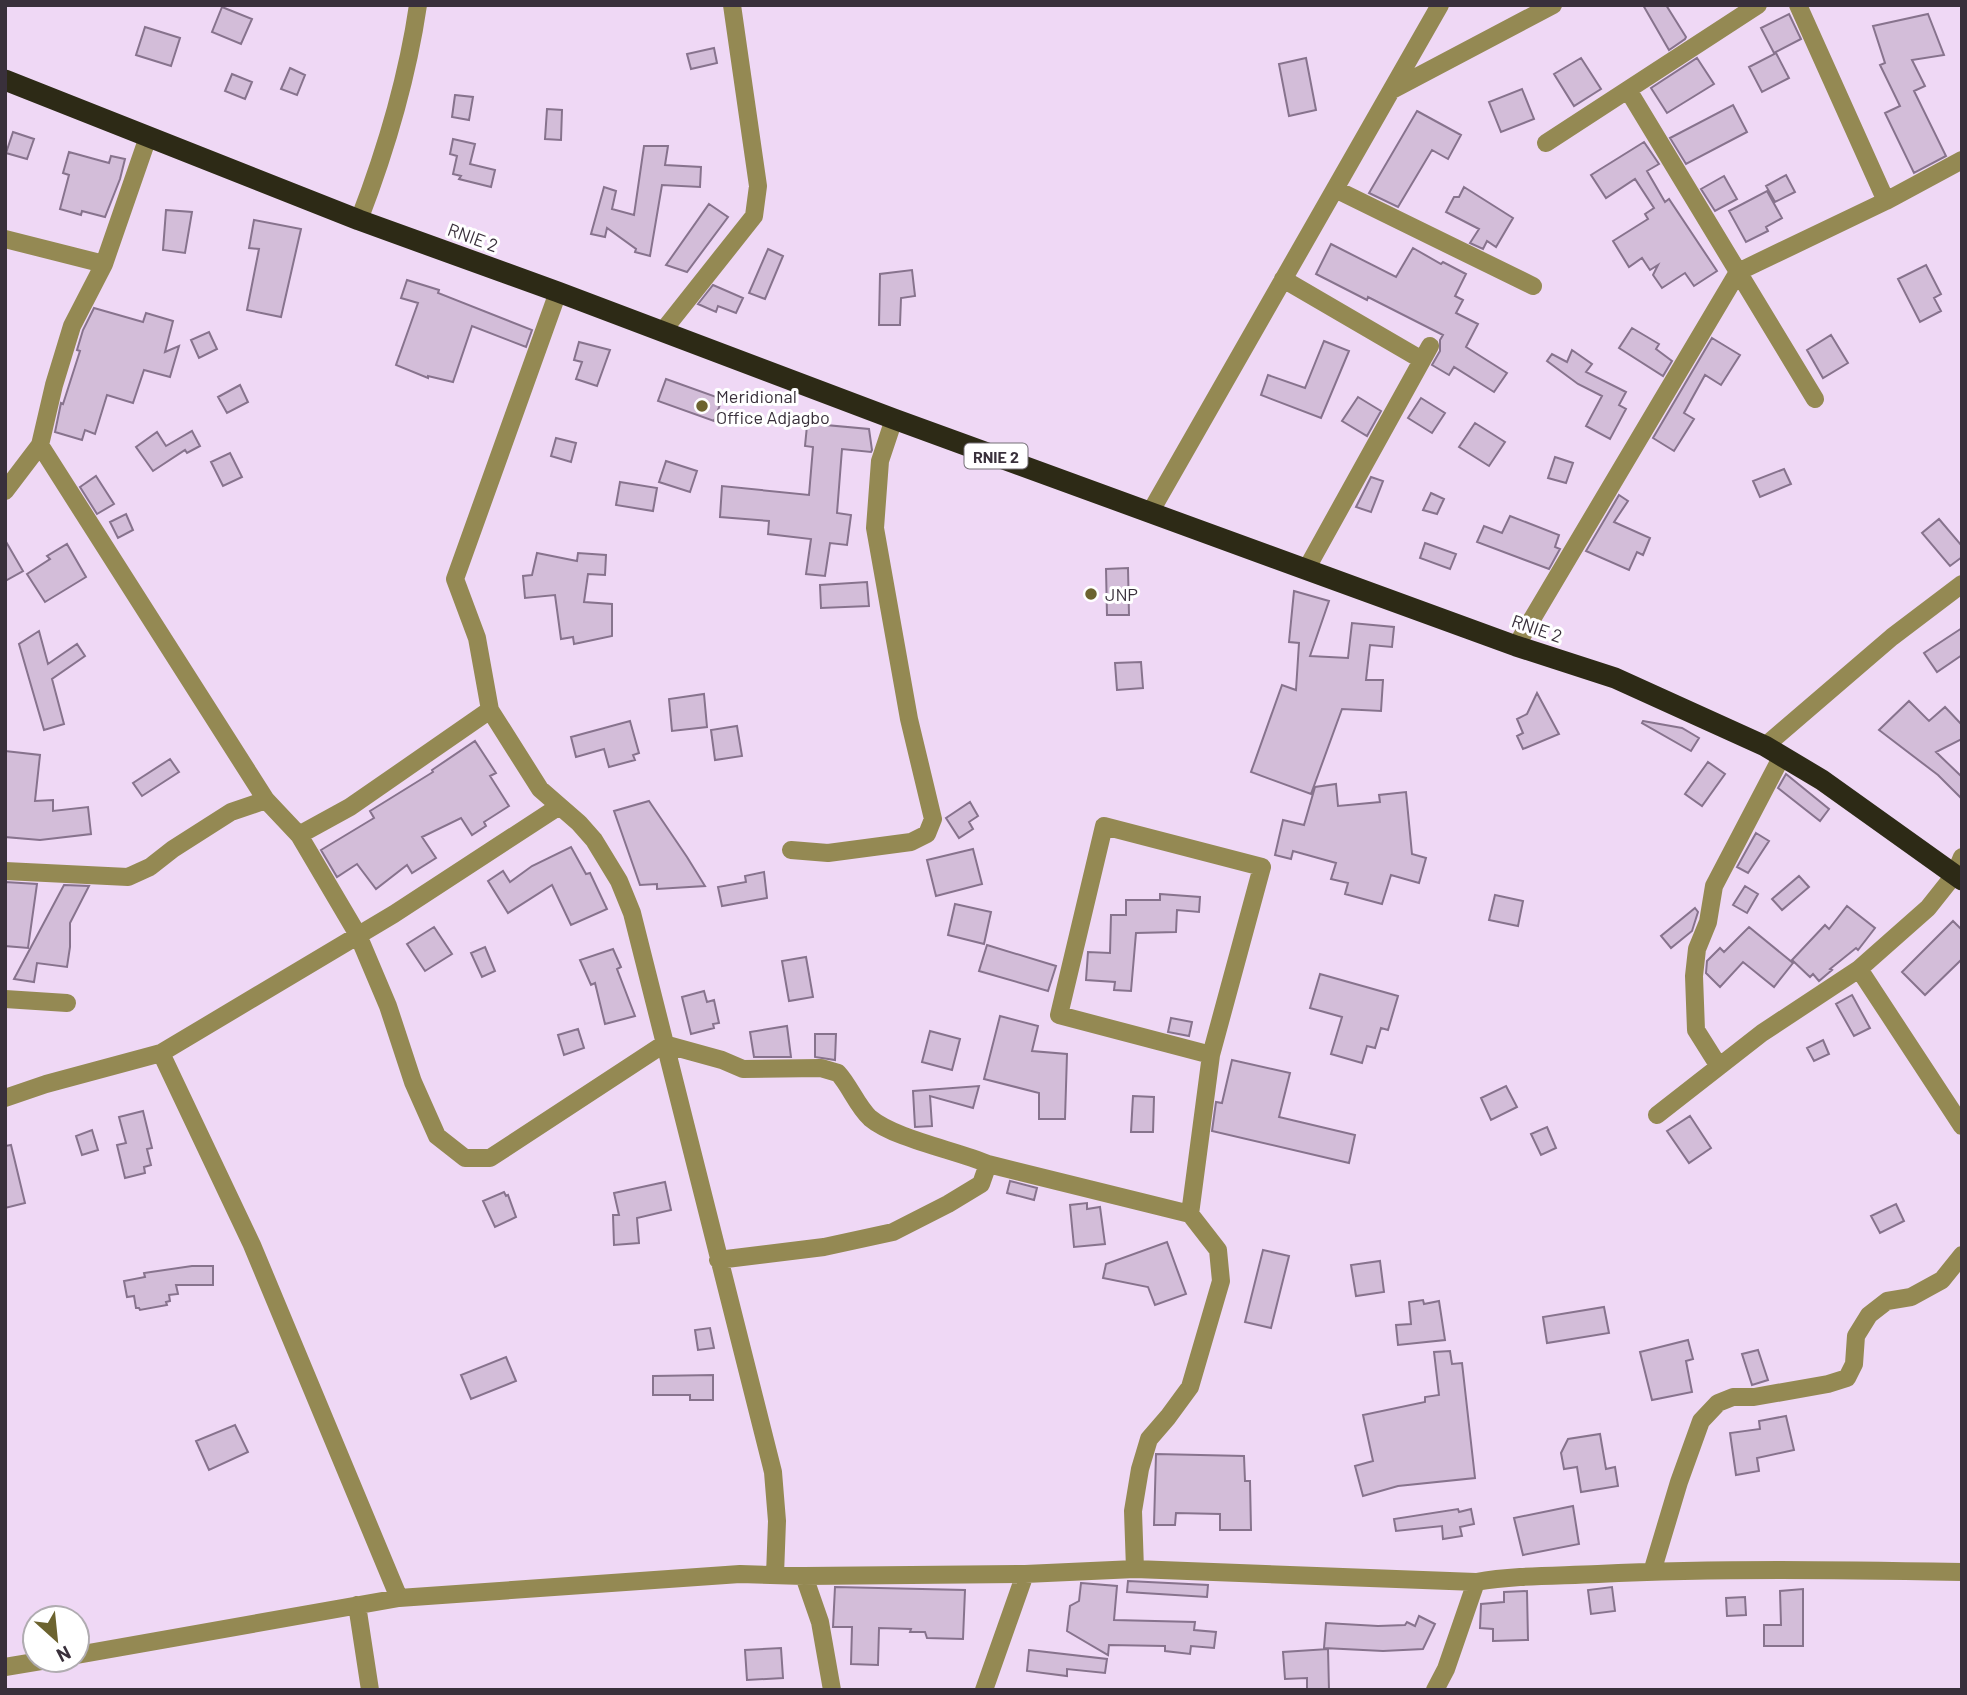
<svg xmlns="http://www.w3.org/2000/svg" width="1967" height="1695" font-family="Barlow,sans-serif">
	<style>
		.building { fill: #d3bdd9; stroke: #87738d; stroke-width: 2 }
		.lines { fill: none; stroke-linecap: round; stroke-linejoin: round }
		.minor { stroke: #948953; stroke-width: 18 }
		.highway { stroke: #2d2a16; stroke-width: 21 }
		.poi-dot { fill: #6c632f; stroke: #fff; stroke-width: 2.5 }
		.labels { text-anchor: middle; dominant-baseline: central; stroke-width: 6; stroke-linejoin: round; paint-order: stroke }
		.shield { fill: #fff; stroke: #746e76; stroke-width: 2 }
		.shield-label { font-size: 16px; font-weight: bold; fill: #39303b }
		.street-label { font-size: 18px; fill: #39303b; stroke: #fff }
		.poi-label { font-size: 18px; fill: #39303b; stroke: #fff; text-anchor: start }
	</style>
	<rect width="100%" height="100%" fill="#efd8f5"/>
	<path class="building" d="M1643 5H1666L1686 37 1685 39 1669 50Z
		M222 7 252 19 241 44 212 32Z
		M1789 14 1801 39 1774 53 1761 28Z
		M1928 14 1944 55 1912 60 1925 86 1914 91 1946 156 1914 173 1885 113 1900 106 1880 65 1885 63 1873 26Z
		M145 27 180 38 171 66 136 55Z
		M714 48 717 63 691 69 687 54Z
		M1776 53 1789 78 1762 92 1749 67Z
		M1306 58 1316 110 1289 116 1279 64Z
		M1581 58 1601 89 1574 106 1554 74Z
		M1697 58 1714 84 1667 113 1651 88Z
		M290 68 305 75 297 95 281 89Z
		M232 74 252 82 245 99 225 91Z
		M1522 89 1534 119 1501 132 1489 102Z
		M455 95 473 97 469 120 452 117Z
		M1733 105 1747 132 1686 164 1670 138Z
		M547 109 562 110 561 140 545 139Z
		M1417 111 1461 135 1448 159 1432 150 1398 207 1369 193Z
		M13 132 34 139 27 159 6 153Z
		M453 139 475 144 470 164 495 170 491 187 459 179 461 176 453 174 457 156 450 154Z
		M1644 142 1659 164 1647 171 1665 202 1669 199 1717 271 1694 286 1685 273 1662 288 1653 275 1658 265 1650 270 1642 258 1629 267 1613 241 1648 219 1645 214 1654 208 1635 179 1606 198 1591 175Z
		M644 146H668L665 165 701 167 700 187 662 185 650 256 635 252 636 249 607 228 605 237 591 234 604 187 616 191 612 209 634 215Z
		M69 152 109 163 111 156 125 159 120 179 105 217 82 211 81 215 60 209 69 175 63 173Z
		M1786 175 1795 192 1775 202 1766 186Z
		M1724 176 1737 199 1715 211 1701 189Z
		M1464 187 1513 218 1496 247 1487 241 1483 249 1470 243 1479 229 1446 212 1454 197H1459Z
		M1767 191 1782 218 1766 227 1768 231 1746 242 1729 211Z
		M709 204 728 217 687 272 666 265Z
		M166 210 192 212 185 253 163 250Z
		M254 220 301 229 281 317 247 310 259 249 249 248Z
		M1331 244 1396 277 1413 248 1441 264 1443 262 1466 274 1455 296 1463 300 1456 313 1478 324 1466 347 1507 373 1494 392 1454 367 1449 375 1432 365 1440 351V340L1443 335 1368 297 1367 300 1316 274Z
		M768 249 783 256 765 299 749 293Z
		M1926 265 1941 294 1934 298 1941 311 1920 322 1898 279Z
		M912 270 915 296 901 298 900 325H879L880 274Z
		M407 280 439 290 438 293 532 330 526 347 472 326 453 382 428 376V378L396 365 418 303 401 298Z
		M713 285 743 298 736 313 718 306 716 312 698 304Z
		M94 308 143 322 146 313 173 321 165 352 179 346 170 377 144 370 133 403 107 395 95 434 85 430 82 440 55 432 61 403 63 404 80 351 77 350 83 330Z
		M1632 328 1659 344 1656 349 1672 361 1663 376 1619 348Z
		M209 332 217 349 199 358 191 340Z
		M1831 335 1848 363 1823 378 1807 350Z
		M1712 338 1740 355 1721 385 1705 375 1684 413 1694 419 1674 451 1653 438Z
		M1324 341 1349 351 1321 418 1261 395 1268 375 1305 388Z
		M579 342 610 350 597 386 576 379 582 362 574 360Z
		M1572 350 1592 364 1586 372 1626 392 1619 405 1626 409 1610 439 1586 426 1602 396 1578 384 1547 361 1552 354 1567 362Z
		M666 379 722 399 714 421 658 401Z
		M240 385 248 402 227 413 218 397Z
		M1358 397 1381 411 1367 436 1342 421Z
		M1421 398 1445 413 1432 433 1408 418Z
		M808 416 827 419 826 425 869 429 872 450 871 452 842 449 837 513 851 515 847 545 830 543 825 576 806 574 811 539 768 534 769 521 720 517 722 486 809 495 813 447 805 446Z
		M1475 423 1505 442 1489 466 1459 447Z
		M192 431 200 446 187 453 185 450 153 471 136 447 157 432 166 446Z
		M556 438 576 443 571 462 551 456Z
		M230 453 242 477 223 486 211 462Z
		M1555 457 1573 463 1566 483 1548 478Z
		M666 461 697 471 690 492 659 482Z
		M1784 469 1791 484 1760 497 1753 481Z
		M96 476 114 504 97 514 80 487Z
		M1371 477 1383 481 1371 512 1356 507Z
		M620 482 657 488 653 511 616 505Z
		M1431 493 1444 499 1437 514 1423 510Z
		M1619 495 1628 501 1614 522 1650 538 1643 555 1637 552 1629 570 1586 551Z
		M126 514 133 530 118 538 110 522Z
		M1510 516 1559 535 1555 547 1560 549 1549 569 1477 542 1484 526 1502 533Z
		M1939 519 1962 546V557L1950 566 1922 533Z
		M5 540 23 571 5 581Z
		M1425 543 1456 554 1450 569 1420 558Z
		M67 544 86 577 45 602 27 574 50 559 47 556Z
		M537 553 577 561 578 553 606 555 605 575 588 574 584 602 612 604V636L574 644 573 637 561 639 555 595 525 598 523 576 532 575Z
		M1128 568 1129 615H1107L1106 569Z
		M867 582 869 606 821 608 820 585Z
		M1294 591 1329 601 1310 656 1348 658 1352 623 1394 627 1392 647 1370 645 1366 680H1383L1381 711 1342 709 1311 794 1251 772 1282 685 1296 690 1299 643 1289 642Z
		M1962 628V655L1937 672 1924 653Z
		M39 631 48 664 77 644 85 656 52 679 64 724 44 730 19 644Z
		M1141 662 1143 688 1117 690 1115 663Z
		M1537 693 1559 734 1523 749 1517 736 1523 733 1517 719 1527 714Z
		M704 694 707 727 672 731 669 699Z
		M1909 701 1929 721 1945 707 1962 725V739L1936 752 1962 777V799L1938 775 1879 730Z
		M630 721 639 753 633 755 635 760 609 767 604 749 576 757 571 737Z
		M1643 721 1682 728 1699 738 1691 751 1642 723Z
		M737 726 742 756 715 760 711 730Z
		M475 741 496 773 490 776 509 806 484 822 486 826 472 835 461 818 422 837 436 858 412 873 407 865 376 889 357 864 337 877 321 850 374 818 370 811 433 772 432 770Z
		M5 751 40 755 35 801 53 800V811L88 807 91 834 40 840 5 837Z
		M170 759 179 772 142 796 133 783Z
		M1708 762 1725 774 1702 806 1685 794Z
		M1786 774 1829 809 1820 821 1778 788Z
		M1336 784 1338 806 1380 802 1379 795 1406 792 1412 854 1426 858 1419 883 1391 875 1382 904 1345 894 1348 883 1331 879 1336 863 1293 851 1291 859 1275 855 1283 820 1304 825 1315 787Z
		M649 801 687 857 705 886 657 889V884L640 885 614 811Z
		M970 802 978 816 969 822 973 829 959 838 946 818Z
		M1756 833 1769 841 1748 873 1737 867Z
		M571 847 586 874 590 873 607 909 571 925 552 885 508 913 488 881 503 871 510 882 532 866Z
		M973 849 982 884 936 896 927 860Z
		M764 872 767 898 722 906 718 887 746 882 745 876Z
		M1799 876 1809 887 1782 910 1772 899Z
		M5 882 37 884 28 948 5 946Z
		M64 885 89 886 70 923V947L67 967 37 963 34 982 14 979Z
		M1745 886 1758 894 1747 913 1733 905Z
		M1160 894 1200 897 1199 912 1177 910 1176 932 1136 933 1131 991 1114 990 1115 982 1086 980 1088 952 1110 953 1111 915H1126V900H1160Z
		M1495 895 1523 901 1518 926 1489 920Z
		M955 904 991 912 984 944 948 935Z
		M1847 906 1875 928 1858 950 1856 948 1830 969 1832 970 1819 981 1813 974 1810 977 1792 960 1825 925 1829 929Z
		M1695 908 1698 912 1692 931 1671 948 1661 936Z
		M1953 921 1962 930V959L1925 995 1902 972Z
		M434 927 452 954 425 971 407 944Z
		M1749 927 1793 963 1774 987 1743 962 1720 987 1706 973 1707 961 1720 948 1724 952Z
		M987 945 1056 966 1048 991 979 971Z
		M485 947 495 971 482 977 471 953Z
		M613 949 621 967 617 969 635 1016 605 1024 595 983 591 985 580 960Z
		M806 957 813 997 789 1001 782 961Z
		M1320 974 1398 996 1388 1030 1381 1028 1375 1048 1367 1046 1362 1063 1331 1054 1342 1017 1310 1008Z
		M704 991 707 1002 714 1000 719 1023 713 1024 714 1028 691 1034 682 997Z
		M1852 995 1870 1028 1854 1036 1836 1004Z
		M1000 1016 1038 1026 1032 1051 1067 1054 1065 1119H1039V1093L984 1079Z
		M1171 1018 1192 1022 1189 1036 1168 1032Z
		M787 1026 791 1057H754L750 1032Z
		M578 1029 584 1048 564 1055 558 1035Z
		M930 1031 960 1039 952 1070 922 1062Z
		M815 1034H836L835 1060 815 1057Z
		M1823 1040 1829 1054 1814 1061 1807 1048Z
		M1232 1060 1290 1073 1279 1117 1355 1135 1349 1163 1212 1131 1216 1102 1222 1103Z
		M979 1086 973 1108 930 1096 932 1126 915 1127 913 1091Z
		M1506 1086 1517 1107 1491 1120 1481 1098Z
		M1133 1096 1154 1097 1153 1132H1131Z
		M143 1111 152 1148 147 1149 151 1165 144 1167 145 1173 125 1178 117 1145 126 1143 119 1117Z
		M1690 1116 1711 1148 1689 1163 1667 1131Z
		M1547 1127 1556 1148 1541 1155 1531 1134Z
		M92 1130 98 1150 82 1155 76 1136Z
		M11 1145 25 1203 5 1208V1146Z
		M1010 1181 1037 1188 1034 1200 1007 1193Z
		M665 1182 671 1210 637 1218 639 1243 614 1245 613 1215H619L614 1193Z
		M504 1192 506 1196 508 1195 516 1217 495 1227 483 1201Z
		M1087 1203V1209L1100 1207 1105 1244 1074 1247 1070 1205Z
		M1896 1204 1904 1221 1880 1233 1871 1216Z
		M1167 1242 1186 1294 1155 1305 1148 1287 1103 1278 1106 1264Z
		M1263 1250 1289 1256 1271 1328 1245 1322Z
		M1380 1261 1384 1292 1356 1296 1351 1265Z
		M192 1266H213V1285H176L178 1294 169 1295 170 1301 166 1302 167 1305 140 1310 139 1308H136L134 1296 127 1297 124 1281 145 1277 144 1273Z
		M1423 1300 1424 1304 1439 1301 1445 1340 1398 1345 1396 1325 1411 1324 1409 1302Z
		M1604 1307 1609 1333 1547 1343 1543 1317Z
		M710 1328 714 1348 698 1350 695 1330Z
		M1688 1340 1693 1359 1686 1361 1692 1392 1652 1400 1640 1352Z
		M1758 1350 1768 1380 1752 1385 1742 1354Z
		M1450 1351 1452 1364 1462 1363 1475 1478 1398 1486 1363 1496 1355 1466 1373 1461 1363 1415 1425 1402V1397L1439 1395 1434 1352Z
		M506 1357 516 1381 471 1399 461 1375Z
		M713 1375V1400H690V1395H653V1376Z
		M1786 1416 1794 1450 1757 1458 1759 1471 1736 1475 1730 1433 1760 1429 1759 1421Z
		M235 1425 248 1452 209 1470 196 1441Z
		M1600 1434 1606 1469 1615 1467 1618 1486 1581 1492 1577 1467 1564 1469 1561 1453 1568 1439Z
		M1156 1454 1244 1456 1245 1481H1250L1251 1530H1220V1514L1176 1513 1175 1525H1154Z
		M1573 1506 1579 1544 1523 1555 1514 1518Z
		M1458 1509 1459 1512 1471 1509 1474 1524 1460 1527 1462 1536 1443 1539 1442 1526 1396 1531 1394 1519Z
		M1128 1581 1208 1585 1207 1597 1127 1592Z
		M1081 1583 1117 1586 1114 1620 1195 1622 1194 1630 1216 1632 1214 1648 1191 1646 1190 1654 1165 1651V1646L1109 1645 1108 1655 1067 1631 1070 1606 1079 1601Z
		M835 1587 965 1590 963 1639 927 1638 925 1632H910L911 1629 879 1628 878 1665 851 1664 852 1627H833Z
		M1612 1587 1615 1611 1591 1614 1588 1590Z
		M1803 1589V1646H1764V1625H1781L1780 1591Z
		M1527 1591 1528 1640 1493 1641V1629L1480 1628 1481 1604 1504 1602V1592Z
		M1745 1597 1746 1615 1727 1616 1726 1598Z
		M1419 1616 1435 1624 1423 1649 1383 1651 1324 1648 1326 1623 1378 1626 1405 1625 1407 1622 1415 1626Z
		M781 1648 783 1678 747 1680 745 1650Z
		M1328 1649 1329 1690H1307V1678L1285 1679 1283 1652Z
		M1029 1650 1107 1659 1105 1673 1067 1669V1676L1027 1671Z"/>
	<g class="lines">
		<path class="minor" d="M1798 5 1886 201
			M1392 90 1553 5
			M1628 90 1815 399
			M1546 143 1758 5
			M1335 189 1533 286
			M359 220C386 150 407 80 418 5
			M5 239 104 264
			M1283 279 1422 360
			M558 292 455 579 477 638 490 710 540 789 579 823 594 840 619 881 632 913 773 1472 777 1521 775 1575
			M662 332 754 216 758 186 732 5
			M40 445 266 800 299 835 358 935 388 1006 413 1082 437 1136 465 1158H490L664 1044 722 1060 743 1069 821 1068 838 1073C850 1086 857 1106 870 1118 895 1139 955 1150 988 1164L1190 1214
			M5 491 40 445 54 385 72 326 104 264 148 137
			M1151 511 1440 5
			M1307 568 1430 346
			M1516 646 1738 272 1886 201 1962 160
			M1765 746 1892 637 1962 584
			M1104 826 1262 867 1211 1055 1059 1015Z
			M299 835 350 807 490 710
			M791 850 828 853 911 842 927 834 933 819 909 719 875 528 880 461 894 419
			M5 871 128 877 150 867 173 849 231 812 266 800
			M1859 969 1962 1126
			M5 999 67 1003
			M161 1053 252 1245 399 1598
			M1718 1065 1696 1030 1694 976 1697 949 1708 922 1714 886 1782 756
			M5 1098 46 1084 161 1053 394 914 558 807
			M1657 1115 1762 1033 1859 969 1928 908 1955 874 1962 857
			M718 1260 824 1247 893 1232 948 1204 981 1184 988 1164
			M1135 1569 1133 1511 1140 1469 1149 1439 1168 1417 1190 1387 1221 1281 1218 1250 1190 1214 1211 1055
			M1652 1572 1679 1482 1701 1421 1718 1403 1733 1397H1754L1828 1384 1847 1378 1854 1364 1856 1336 1869 1315 1887 1301 1911 1297 1942 1280 1962 1255
			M804 1576 820 1622 832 1690
			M357 1605 370 1690
			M77 1655 399 1598 740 1574 804 1576 1025 1574 1135 1569 1476 1582C1516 1575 1557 1576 1598 1574 1719 1568 1841 1570 1962 1572
			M5 1667 47 1660
			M984 1690 1025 1574
			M1435 1690 1446 1669 1476 1582"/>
		<path class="highway" d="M5 80 359 220 558 292 894 419 1516 646 1615 678 1765 746 1822 780 1962 880"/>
	</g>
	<g class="poi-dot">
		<circle cx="702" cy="406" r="7"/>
		<circle cx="1091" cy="594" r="7"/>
	</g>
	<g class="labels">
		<rect class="shield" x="964.5" y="443.5" width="63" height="25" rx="5"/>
		<g class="shield-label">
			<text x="996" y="456">RNIE 2</text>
		</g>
		<g class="street-label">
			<text transform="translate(473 237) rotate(20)">RNIE 2</text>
			<text transform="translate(1537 628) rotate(19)">RNIE 2</text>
		</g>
		<g class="poi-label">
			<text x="716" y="396">Meridional<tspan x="716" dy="21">Office Adjagbo</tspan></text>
			<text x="1105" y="594">JNP</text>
		</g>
	</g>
	<rect width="1967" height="1695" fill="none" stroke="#39303b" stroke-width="14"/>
	<g transform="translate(56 1639) rotate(153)"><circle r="33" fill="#ffffff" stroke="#b0acb1" stroke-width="2"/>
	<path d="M0-5L12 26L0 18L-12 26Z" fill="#6c632f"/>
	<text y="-10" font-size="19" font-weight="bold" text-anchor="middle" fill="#39303b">N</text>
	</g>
</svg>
